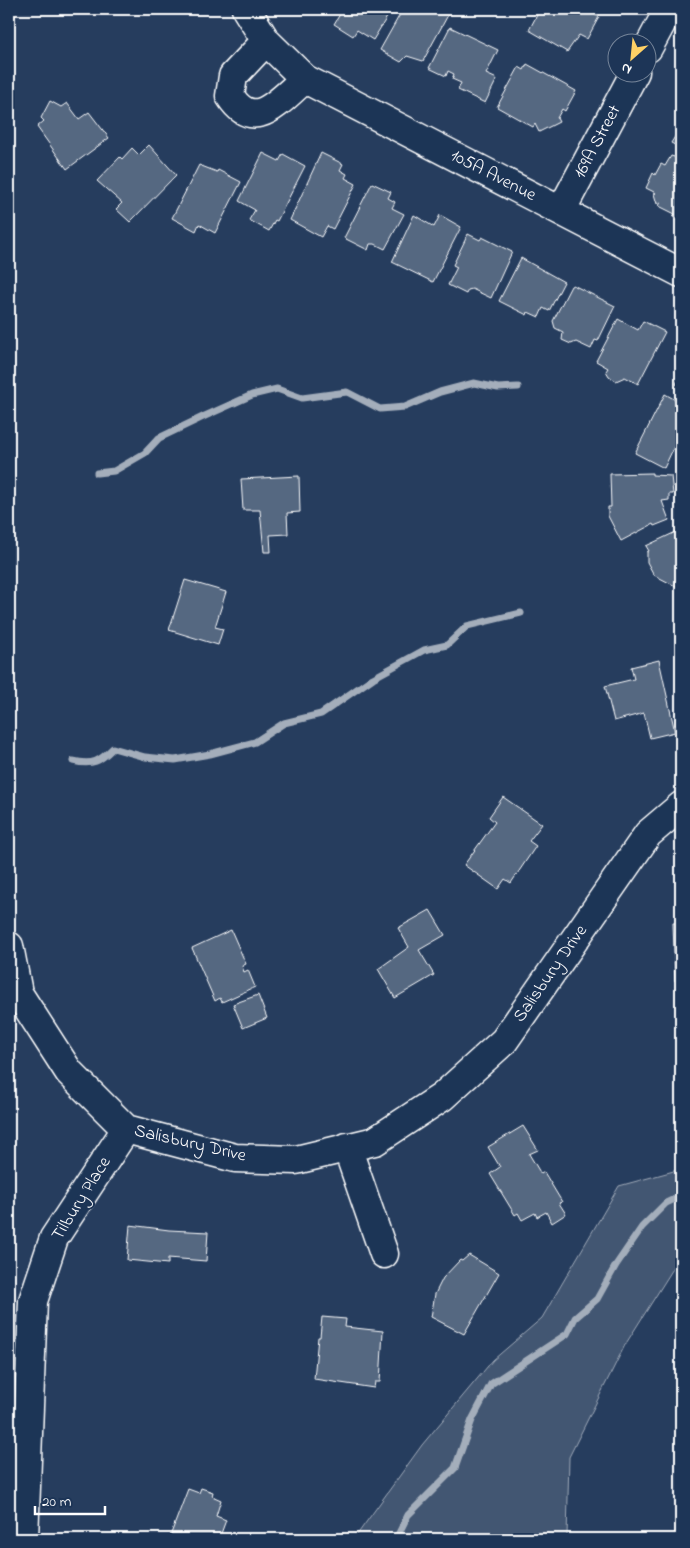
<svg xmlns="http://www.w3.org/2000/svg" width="690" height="1548" font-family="'Indie Flower',sans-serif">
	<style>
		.green { fill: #425672; stroke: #a0aab8 }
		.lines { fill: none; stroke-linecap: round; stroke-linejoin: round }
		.stream { stroke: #a4aebb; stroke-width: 7 }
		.building { fill: #556781; stroke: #fff }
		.minor-casing { stroke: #fff; stroke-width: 31 }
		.minor { stroke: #1d3557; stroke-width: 28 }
		.labels { text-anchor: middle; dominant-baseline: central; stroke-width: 4; stroke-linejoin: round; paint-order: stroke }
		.street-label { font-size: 18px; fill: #fff; stroke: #1d3557 }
	</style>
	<rect width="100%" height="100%" fill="#263d5e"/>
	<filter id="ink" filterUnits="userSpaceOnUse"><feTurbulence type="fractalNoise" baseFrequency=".02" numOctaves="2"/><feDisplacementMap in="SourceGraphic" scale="10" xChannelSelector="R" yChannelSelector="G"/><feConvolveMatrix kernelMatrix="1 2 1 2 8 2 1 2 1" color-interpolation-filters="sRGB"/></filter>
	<g filter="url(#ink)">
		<path class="green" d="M681 1169V1256L625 1345 569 1457 567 1537 565 1539H354L422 1445 493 1360 542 1318 619 1186Z"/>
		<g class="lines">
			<path class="stream" d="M97 473 114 471 145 453 159 438 205 416 252 395 277 389 302 398 347 392 380 409 405 407 440 392 474 383 498 388 518 387
				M73 761C93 766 100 761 113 748L145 757 175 760 210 754 255 742 284 723 321 714 373 678 424 650 447 645 467 626 521 613
				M396 1539 408 1515 455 1468 472 1420 491 1384 567 1334 575 1318 597 1299 616 1265 642 1227 666 1203 681 1196"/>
		</g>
		<path class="building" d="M343 9H392L373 40 357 30 353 36 334 24Z
			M403 9H443L441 11 448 15 423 61 407 56 401 62 380 50Z
			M534 9H584L599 17 587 39 579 35 567 52 529 30 537 15 534 13 536 10Z
			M450 27 498 50 486 74 497 79 485 103 458 90 461 83 452 79 454 74 448 71 446 76 429 68Z
			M527 64 576 91 565 111 562 109 557 118 559 122 539 132 535 124 533 127 497 107 519 67 524 70Z
			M50 101 61 107 67 103 79 119 89 112 109 138 67 169 37 127 44 121 41 118Z
			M681 127V148L671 143Z
			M149 145 176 175 130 222 116 209 122 203 97 181 120 157 122 159 132 148 139 155Z
			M263 153 279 161 283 154 305 166 277 221 275 220 269 231 249 220 255 210 239 201Z
			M321 153 343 164 340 170 347 174 345 178 356 184 333 229 327 226 321 237 290 220Z
			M671 156 681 159V221L673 217 675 214 659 206 661 202 657 204 654 194 656 193 646 188 653 173 655 175 661 164 665 166Z
			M199 165 217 172 218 170 241 182 215 233 199 224 196 231 172 218Z
			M372 183 391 192 388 198 395 202 392 208 404 214 385 249 375 244H370L368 250 344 238Z
			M414 215 434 227 440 215 461 227 433 282 392 262Z
			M468 234 480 240 482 237 512 252 491 298 472 289 468 290 466 294 448 285 457 267 453 265Z
			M521 258 564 282 549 311 543 308 539 317 528 312 527 315 499 301Z
			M573 285 615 306 598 341 595 340 591 349 576 342 571 344 562 340 563 332 555 328 553 321 571 286Z
			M618 319 638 330 643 321 665 332 638 384 625 377 616 381 609 376 606 371 608 368 596 361Z
			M681 374V387L676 384Z
			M665 394 681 403V451L674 447 664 468 635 453Z
			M652 473V475L671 476 673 494H669V500L662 501 669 520 654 526 653 524 621 541 608 516V507H611L610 474Z
			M299 476 300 512 287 513 288 534 270 535 271 552H264L260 510H243L241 479Z
			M680 530 681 532V589L654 575 647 562V552L649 551 646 546Z
			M185 580 226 592 215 627 223 629 218 645 169 630Z
			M659 660 675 732 650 738 644 713 614 721 605 686 634 679 631 667Z
			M503 797 542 824 529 841 536 846 511 883 505 879 498 889 464 865 495 822 489 817Z
			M430 910 445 935 419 950 434 975 395 998 378 969 409 947 398 928Z
			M673 923H681V1010L678 1011 677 981H675Z
			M231 930 246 964 242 966 244 972 248 970 255 987 222 1002 220 998 215 1001 192 948Z
			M258 995 267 1018 243 1028 233 1004Z
			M523 1126 538 1150 529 1154 541 1174 544 1172 562 1202 559 1203 566 1214 552 1223 546 1212 537 1217 535 1213 522 1220 518 1213 515 1215 490 1174 500 1167 488 1147Z
			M130 1225 169 1230 208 1232 206 1261 168 1258V1264L127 1260Z
			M469 1255 499 1273 464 1334 431 1317 435 1294 443 1278 460 1260 462 1261Z
			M322 1317 346 1319 345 1327 383 1331 380 1382H375L374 1388 314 1379 318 1337H320Z
			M201 1488 213 1492 212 1496 221 1500 216 1516 226 1520 219 1539H169L188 1489 199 1493Z"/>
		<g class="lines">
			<g class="minor-casing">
				<path id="minor" d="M246 9 266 41 305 79 681 273
					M266 41 233 76 230 96C255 135 280 99 305 79
					M648 48 669 9
					M561 211 635 72
					M9 946 18 993 69 1072 126 1129 235 1158 296 1160 375 1141 442 1097 504 1041 648 834 681 806
					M347 1147 384 1254
					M24 1539 33 1301 54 1238 126 1129"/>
			</g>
			<use href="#minor" class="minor"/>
		</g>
	</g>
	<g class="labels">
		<g class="street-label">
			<text transform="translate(598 142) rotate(-62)">169A Street</text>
			<text transform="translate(493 176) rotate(27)">105A Avenue</text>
			<text transform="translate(551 974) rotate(-55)">Salisbury Drive</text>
			<text transform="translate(190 1144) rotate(13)">Salisbury Drive</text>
			<text transform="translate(82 1199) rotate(-58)">Tilbury Place</text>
		</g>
	</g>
	<rect width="690" height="1548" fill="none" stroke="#1d3557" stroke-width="30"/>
	<rect x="15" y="15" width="660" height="1518" fill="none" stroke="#fff" stroke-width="2" filter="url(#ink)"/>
	<g transform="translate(632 58) rotate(207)"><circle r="24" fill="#1d3557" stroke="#77869a"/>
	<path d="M0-4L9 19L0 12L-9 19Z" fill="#ffd166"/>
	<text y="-8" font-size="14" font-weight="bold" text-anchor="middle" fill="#ffffff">N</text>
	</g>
	<path d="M35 1506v8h70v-8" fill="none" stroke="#ffffff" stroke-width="2.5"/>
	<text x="42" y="1506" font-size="15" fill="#ffffff" stroke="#1d3557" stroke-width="4" paint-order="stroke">20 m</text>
</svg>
